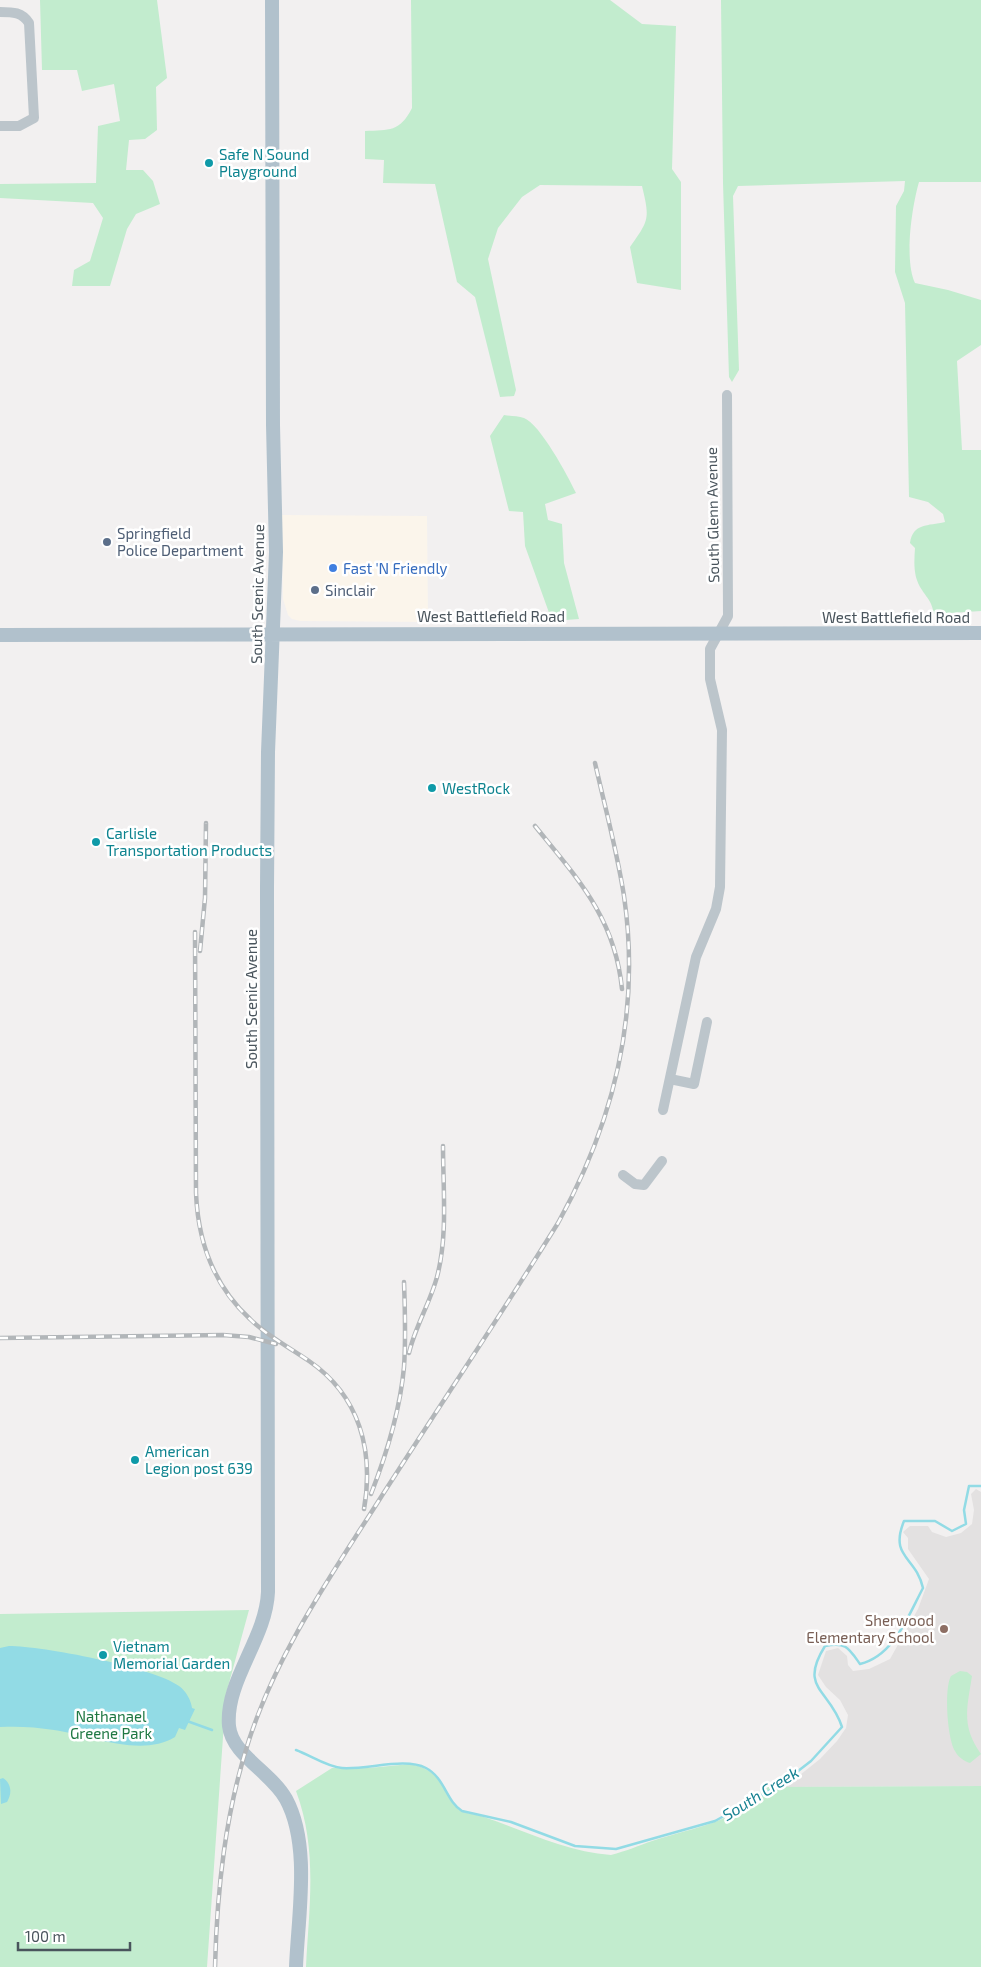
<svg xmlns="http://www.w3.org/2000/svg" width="981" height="1967" font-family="'Exo 2',sans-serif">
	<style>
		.commercial { fill: #fbf5eb }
		.education { fill: #e3e1e1 }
		.green { fill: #c2ecce }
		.water { fill: #92dbe5 }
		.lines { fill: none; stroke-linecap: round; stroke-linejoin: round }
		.stream { stroke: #92dbe5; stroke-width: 2.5 }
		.minor { stroke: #bcc5cb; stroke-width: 10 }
		.major { stroke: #b1c1cc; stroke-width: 14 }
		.rail-casing { stroke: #b2b6b9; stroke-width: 4.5 }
		.rail { stroke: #fff; stroke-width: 2.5; stroke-dasharray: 8; stroke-linecap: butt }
		.culture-dot { fill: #0f9aa8; stroke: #fff; stroke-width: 2 }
		.service-dot { fill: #5c6f8a; stroke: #fff; stroke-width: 2 }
		.shop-dot { fill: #3f7fe0; stroke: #fff; stroke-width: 2 }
		.education-dot { fill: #8d6e63; stroke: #fff; stroke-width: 2 }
		.labels { text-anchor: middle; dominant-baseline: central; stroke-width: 5; stroke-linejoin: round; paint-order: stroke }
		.culture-label { font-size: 15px; fill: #0d838f; stroke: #fff; text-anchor: start }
		.street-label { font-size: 15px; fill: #49545c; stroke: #fff }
		.service-label { font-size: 15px; fill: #4e5e75; stroke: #fff; text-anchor: start }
		.shop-label { font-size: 15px; fill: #366cbe; stroke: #fff; text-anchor: start }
		.education-label { font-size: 15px; fill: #785e54; stroke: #fff; text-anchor: end }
		.park-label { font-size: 15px; fill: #1f7843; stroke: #fff }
		.water-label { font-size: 16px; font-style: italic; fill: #178292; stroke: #fff }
	</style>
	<rect width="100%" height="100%" fill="#f2f0f0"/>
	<path class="commercial" d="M282 515 427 516 428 622 300 621 292 619 288 615 283 599Z"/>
	<path class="education" d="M976 1489 981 1492V1786L785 1787 820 1759 837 1741 846 1728 848 1715 840 1700 826 1687 818 1675 826 1651 838 1648 847 1656 848 1665 853 1671 869 1669 890 1659 918 1609 929 1579 908 1549V1538L903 1532 910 1526H928L932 1532 946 1537 961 1533 972 1524 974 1510 971 1494Z"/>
	<path class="green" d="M40 0H157L167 78 156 87 157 130 145 139 129 140 126 170H143L153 181 160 204 136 214 127 229 110 286H72L74 270 90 261 103 218 93 203 0 198V184L96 183 98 126 120 121 114 84 82 91 77 70H42Z
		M411 0H610L642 24 676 26 672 169 681 182V290L637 283 630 247C649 220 650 219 642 186L540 185 522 197 498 228 488 259 516 390 514 396 500 397 475 297 457 282 435 184 383 183 384 160 365 159V131C389 130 400 132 412 108Z
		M721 0H981V182H919C912 206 904 260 915 283L948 290 981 300V345L957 361 962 450H981V611L934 614C931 600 929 601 922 590 913 577 914 563 915 548L910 543C913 523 928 526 945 522L943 514 928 502 909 497 905 303 895 272 896 206 904 191 905 181 738 186 733 196 739 370 732 382 729 377 723 183Z
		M504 415C510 416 518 416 524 418 540 424 568 476 576 493L545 504 548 520 562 524 564 563 579 619 552 621 525 546 523 512 509 511 490 436Z
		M249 1610 226 1694 207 1967H0V1614Z
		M960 1671 967 1672 972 1676C967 1708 961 1726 981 1754L970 1763C964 1761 958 1757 955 1751 947 1738 944 1688 951 1676Z
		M411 1764C432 1769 440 1778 450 1797 452 1801 454 1806 458 1809 465 1814 476 1814 484 1817 525 1831 567 1852 611 1855 626 1851 638 1846 652 1841 695 1827 736 1823 766 1787L981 1786V1967H306C309 1906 318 1850 296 1791L332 1768H369Z"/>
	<path class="water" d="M9 1646C42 1646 153 1667 179 1686 186 1691 191 1700 192 1708L195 1709 185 1730 179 1728 175 1737C141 1758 90 1735 54 1730 36 1727 18 1726 0 1727V1648Z
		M3 1778C12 1784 12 1794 7 1802L1 1804 0 1779Z"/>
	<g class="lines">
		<path class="stream" d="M187 1721 212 1730
			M296 1750C310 1755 327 1767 342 1768 367 1770 405 1757 426 1768 445 1778 446 1801 462 1811L511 1822 575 1846 616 1849 715 1821 780 1785 811 1761 842 1727C830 1689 798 1689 825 1646 846 1642 848 1647 860 1664 894 1656 908 1616 923 1588 916 1556 889 1558 904 1521H935L952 1531 966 1524 964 1510 969 1486H981"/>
		<path class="minor" d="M0 12C13 12 22 12 29 23L34 118 19 126H0
			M670 1079 694 1084 707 1022
			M663 1110 696 957 716 909 720 887 722 730 710 679V649L728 616 727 395
			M623 1175 635 1184 644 1185 662 1161"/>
		<path class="major" d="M272 0 273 425 276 552 268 752 267 889 268 1592C266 1639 225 1681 229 1726 232 1755 271 1772 286 1799 311 1845 298 1916 296 1967
			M0 635 981 633"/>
		<g class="rail-casing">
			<path id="rail" d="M535 826C578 879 615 918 622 989
				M195 932 196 1193C198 1242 213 1285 250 1319 267 1336 289 1347 309 1361 360 1396 374 1451 364 1509
				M200 951 205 898 206 823
				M0 1338 223 1335 249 1337 276 1344
				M409 1353C415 1327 430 1303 437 1277 448 1235 443 1189 443 1146
				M371 1494C387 1453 400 1411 404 1367 406 1339 405 1310 404 1282
				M215 1967C217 1890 225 1814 249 1740 277 1654 328 1580 376 1505 436 1411 499 1318 558 1223 614 1122 641 1012 624 896 617 851 605 807 595 763"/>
		</g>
		<use href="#rail" class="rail"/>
	</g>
	<g class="culture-dot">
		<circle cx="209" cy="163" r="5"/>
		<circle cx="432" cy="788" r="5"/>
		<circle cx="96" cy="842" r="5"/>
		<circle cx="135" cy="1460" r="5"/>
		<circle cx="103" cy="1655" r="5"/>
	</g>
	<g class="service-dot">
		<circle cx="107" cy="542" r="5"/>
		<circle cx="315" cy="590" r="5"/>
	</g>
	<circle class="shop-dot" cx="333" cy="568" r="5"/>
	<circle class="education-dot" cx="944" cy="1629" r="5"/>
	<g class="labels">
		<g class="culture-label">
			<text x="219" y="154">Safe N Sound<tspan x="219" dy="17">Playground</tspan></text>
			<text x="442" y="788">WestRock</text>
			<text x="106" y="833">Carlisle<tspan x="106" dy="17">Transportation Products</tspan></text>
			<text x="145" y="1451">American<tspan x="145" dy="17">Legion post 639</tspan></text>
			<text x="113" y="1646">Vietnam<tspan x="113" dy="17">Memorial Garden</tspan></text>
		</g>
		<g class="street-label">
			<text transform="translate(712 515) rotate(-91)">South Glenn Avenue</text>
			<text transform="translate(257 594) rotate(-89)">South Scenic Avenue</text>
			<text x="491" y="616">West Battlefield Road</text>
			<text x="896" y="617">West Battlefield Road</text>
			<text transform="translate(251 999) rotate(-90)">South Scenic Avenue</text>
		</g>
		<g class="service-label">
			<text x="117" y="533">Springfield<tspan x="117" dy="17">Police Department</tspan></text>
			<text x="325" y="590">Sinclair</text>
		</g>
		<g class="shop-label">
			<text x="343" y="568">Fast 'N Friendly</text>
		</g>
		<g class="education-label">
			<text x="934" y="1620">Sherwood<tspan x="934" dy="17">Elementary School</tspan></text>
		</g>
		<g class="park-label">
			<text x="111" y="1716">Nathanael<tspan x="111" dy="17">Greene Park</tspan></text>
		</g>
		<g class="water-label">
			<text transform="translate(760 1793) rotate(-32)">South Creek</text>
		</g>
	</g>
	<path d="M18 1942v8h112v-8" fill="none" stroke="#49545c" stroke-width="2.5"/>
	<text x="25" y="1942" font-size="15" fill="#49545c" stroke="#ffffff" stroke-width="4" paint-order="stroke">100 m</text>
</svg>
